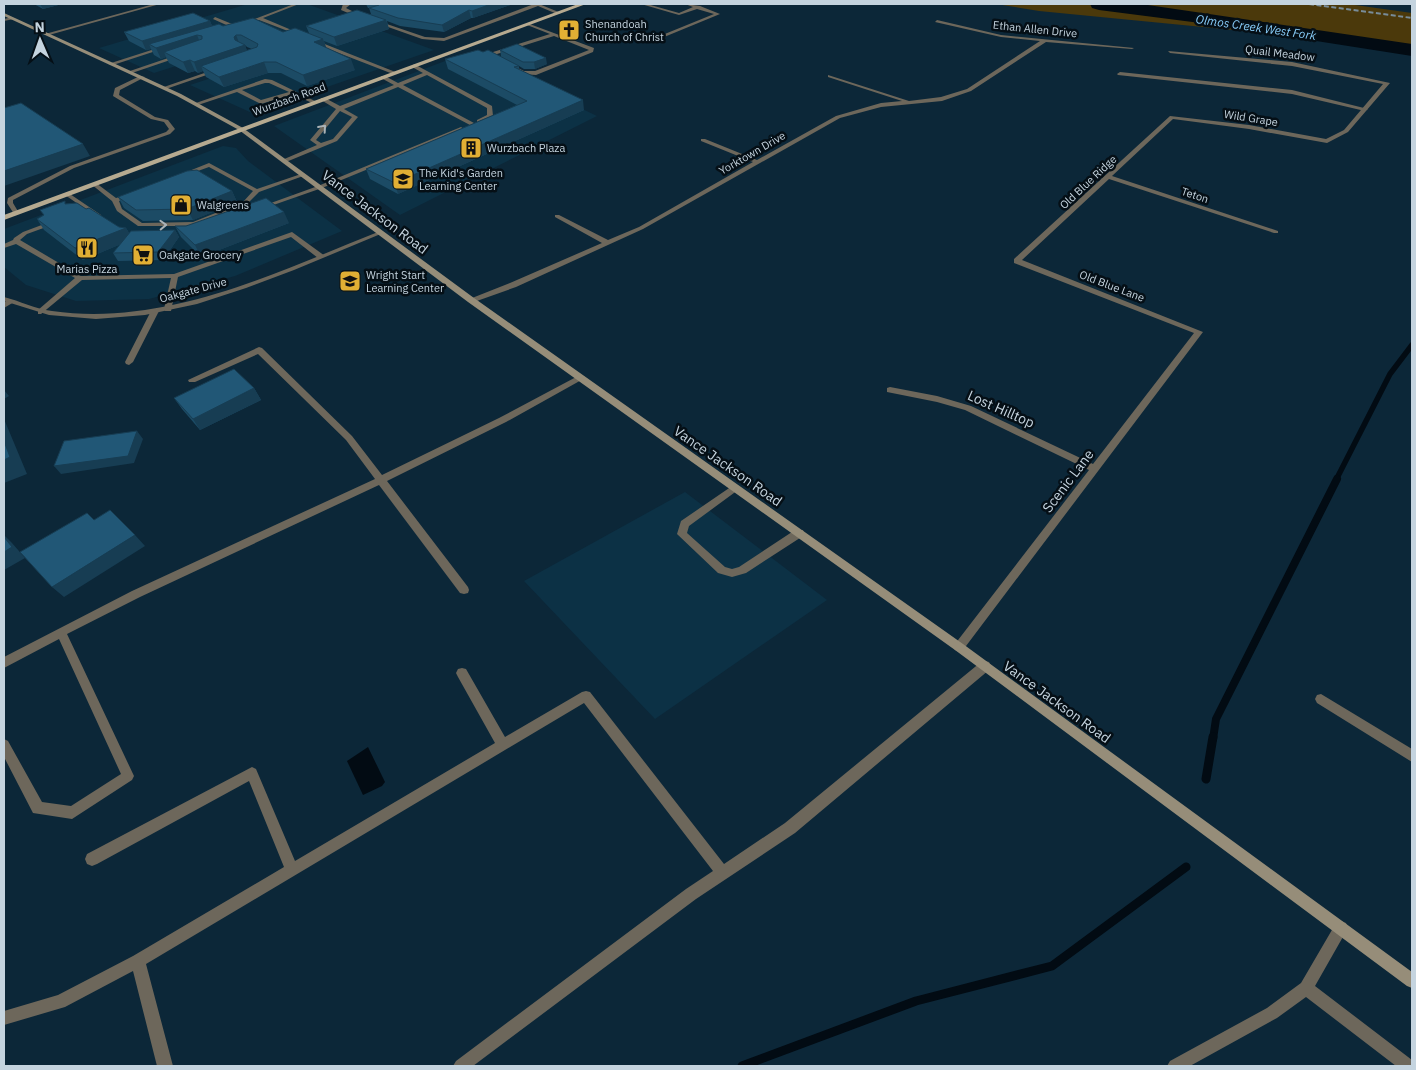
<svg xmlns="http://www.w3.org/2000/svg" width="1416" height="1070" font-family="'IBM Plex Sans',sans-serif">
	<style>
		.built { fill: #0c3145 }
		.green { fill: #4b390b }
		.water { fill: #020b13 }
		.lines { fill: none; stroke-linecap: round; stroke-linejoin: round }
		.stream-far2 { stroke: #020b13; stroke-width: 5.5 }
		.stream-far1 { stroke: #020b13; stroke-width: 8 }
		.stream { stroke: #020b13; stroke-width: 9 }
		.river { fill: #020b13; fill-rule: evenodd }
		.service { fill: #6d675b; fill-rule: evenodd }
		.minor { fill: #6d675b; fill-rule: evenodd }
		.secondary { fill: #968d79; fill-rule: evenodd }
		.primary { fill: #b6aa90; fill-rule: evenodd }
		.rail { stroke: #788c99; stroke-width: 2; stroke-dasharray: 5 2.5; stroke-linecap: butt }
		.wall { fill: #1c4b65; fill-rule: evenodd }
		.shaded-wall { fill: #173d53 }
		.building { fill: #215776; stroke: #173d53 }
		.oneway { stroke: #abb3b7 }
		.labels { text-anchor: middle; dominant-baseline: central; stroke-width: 5; stroke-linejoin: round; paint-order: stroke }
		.far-poi-label { font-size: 11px; fill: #c5d4df; stroke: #050f16; text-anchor: start }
		.far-street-label { font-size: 11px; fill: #c5d4df; stroke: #050f16 }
		.far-water-label { font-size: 12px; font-style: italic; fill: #89cefb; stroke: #050f16 }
		.street-label { font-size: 14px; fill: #c5d4df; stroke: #050f16 }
	</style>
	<rect width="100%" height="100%" fill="#0c2738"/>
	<path class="built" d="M248 4H307L434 50 252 113 190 85 281 55 252 42 154 73 99 48Z
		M466 53 597 116 400 215 274 126Z
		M223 146 236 148 248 161 342 231 235 276 149 299 76 301 26 285 4 267V229Z
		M685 492 827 600 655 719 524 581Z"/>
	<path class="green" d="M996 4H1348L1412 13V55L1306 37 1039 11Z"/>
	<path class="water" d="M368 747 385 782 382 786 363 795 347 761Z"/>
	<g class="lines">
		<path class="stream-far2" d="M1336 480 1390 374 1412 345"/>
		<path class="stream-far1" d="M1213 739 1216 719 1337 479"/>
		<path class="stream" d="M1206 779 1213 737
			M742 1066 916 1001 1052 966 1186 867"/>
		<path class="river" d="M1090 4H1141L1412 44V56L1208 24 1099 10 1092 8Z"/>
		<path class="service" d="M154 4H160L49 35 45 34Z
			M294 4H299L263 18 301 34V36L259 20 246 24 244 23Z
			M343 4H351L346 8 364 17 360 18 341 10Z
			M534 4H539L561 13 557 14 538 6 444 41 422 39 374 22 378 21 425 37 444 38Z
			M641 4H647L679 13 693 7 685 4 700 6 720 14 652 42 650 40 714 14 697 9 679 15Z
			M12 17 14 19 4 21V19Z
			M215 17 237 26V27L233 28 213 19Z
			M527 23 594 48 593 52 536 75 521 74 511 68 514 66 524 71H535L589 50 554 36 497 54 496 56 503 60V62L491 58 493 52 550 34 527 25Z
			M313 41H317L398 73 393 74 313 43Z
			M164 46 168 47 113 65 108 64Z
			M177 55 182 56 132 73 127 72Z
			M414 64 492 106 493 116 481 122H477V120L487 115V108L427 75 403 85 474 123V125H470L398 87 344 109 358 117 337 141 286 162H282V160L317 145 310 140 336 109 321 100V98H325L340 106 394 85 381 78V76H385L398 83 423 73 412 67ZM340 111 352 117 333 139 321 143 316 140Z
			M216 69 221 70 166 89 161 88Z
			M1120 72 1292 90 1368 109 1365 111 1292 94 1118 75 1117 74Z
			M140 76 145 77 120 90 119 95 155 117 168 120 175 129 170 134 74 168 13 200V203L19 213 14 214 7 203 8 198 70 166 166 132 169 129 164 122 151 119 113 96 115 88Z
			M265 79 272 80 317 102 312 103 293 94 261 104 237 92 198 105 193 104ZM265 83H269L289 92 261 100 242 90Z
			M461 127 464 129 463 130 322 188 262 209 257 208 318 186Z
			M209 163 257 189 301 174 306 175 259 192 247 204 194 226H138L117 211 112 201 91 184 96 183 116 198 134 193V195L119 201 122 209 142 223 193 222 243 202 253 191 209 167 184 176 179 175Z
			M67 192 101 215V217H97L65 195 64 194Z
			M47 223 50 225 49 226 27 234 20 240 81 276 174 274 292 232 325 256 318 258 291 237 178 277 171 311H165L164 309 171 278 82 280 41 314H38V310L75 278 16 244 4 248V244L13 240 14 238 23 232Z
			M7 300H13L14 302 4 308V303Z
			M152 309H155L159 311 133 362 129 365 126 364 125 362Z
			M259 347 262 348 352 436 382 475 499 418 578 376H584L585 378 506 422 387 481 468 587 469 590 468 593 464 594 460 593 379 485 140 597 67 634 134 776 132 780 72 819 33 813 4 757V739L8 741 42 802 71 806 121 774 59 639 4 668V657L132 591 375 479 346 440 258 354 195 382H189L188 380Z
			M735 484 738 486 740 488 738 490 689 526 687 533 725 567 732 569 739 567 795 530H803L804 533 803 536 746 573 732 577 718 573 677 534 681 521Z
			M985 661 989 662 991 666 989 670 795 833 696 899 473 1066H453L456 1061 686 889 713 871 584 703 146 964 173 1066H157L133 971 65 1007 4 1025V1011L58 995 133 956 284 867 249 781 97 864 92 866 87 864 85 859 87 854 252 767 256 769 295 861 495 743 458 677 456 673 458 669 462 668 466 669 505 737 582 692 586 691 590 692 724 864 785 823 981 662Z
			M1321 694 1412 749V762L1317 703 1315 699 1317 695Z
			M1341 921 1346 923 1348 928 1315 986 1412 1060V1066H1396L1306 997 1277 1018 1190 1066H1167L1170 1061 1267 1008 1301 983 1336 923Z"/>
		<path class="minor" d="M937 20 1001 35 1134 48 1132 49 1046 42 971 91 942 101 881 107 840 118 643 229 516 287 474 302H471L467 300 510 283 602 243 555 217V215H559L608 240 639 227 753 162 701 141V139H705L757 160 836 116 881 103 902 101 828 77V75L909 101 941 97 967 89 1040 41 1001 37 935 22Z
			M1168 51 1292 62 1390 83 1348 132 1327 143 1249 129 1173 119 1112 176 1278 231V233H1274L1109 179 1022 260 1203 332 963 650 959 652 955 650 953 647 955 644 1089 470 965 410 937 402 887 392V388L890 387 937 396 971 406 1093 464 1194 333 1014 263V259L1170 116 1249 125 1326 139 1344 130 1383 84 1292 66 1170 53Z
			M378 232 383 233 294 270 246 288 197 304 145 315 96 319 49 315 4 301V297C20 301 35 309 52 311 165 327 275 273 378 232Z"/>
		<path class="secondary" d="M4 13 181 94 243 128 474 298 963 644 1412 972V988L1407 986 955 650 468 302 239 130 177 96 4 16Z"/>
		<path class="primary" d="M578 4H586L4 220V215Z"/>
		<path class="rail" d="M1309 4 1412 18"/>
	</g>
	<path class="wall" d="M34 4H62L43 9Z
		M366 4H513L473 18H471L444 32 400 26 387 21 389 29 337 46 324 41 326 48 355 70 307 86 281 73H268L224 87 206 77 203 71 198 73 195 71 188 73 169 63 166 57 161 59 154 55 151 49 146 50 129 41 124 32 210 21 212 26H223L283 32 309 33 306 26 371 14 369 8H368ZM245 45 247 47 252 49 247 51Z
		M500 50 547 64 535 69H524L519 66V70L584 110 398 194 370 179 366 169 517 105 448 69 445 59 483 52 501 56Z
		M232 191 237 202 193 220 143 221 124 208 118 197Z
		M67 204 86 209 119 227 126 228 129 233 175 230 179 237 163 260 118 261 113 253 121 244 83 260 44 230 37 219Z
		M289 223 201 257 181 237 175 226Z
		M254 388 261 400 200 430 182 409 174 398Z"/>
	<path class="shaded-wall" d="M40 4H62L43 9Z
		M491 4H513L473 18 472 11Z
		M469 10 471 18 444 32 442 25Z
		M386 20 389 29 337 46 334 37Z
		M210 21 214 30 197 35 201 45 164 52 166 57 161 59 156 48 149 44 151 49 146 50 142 41Z
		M236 35 240 45H245L249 56 201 66 203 71 198 73 194 62Z
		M323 39 327 50 314 42Z
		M546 58 547 64 535 69 534 62Z
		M351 59 355 70 307 86 303 75Z
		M190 60 195 71 188 73 183 62Z
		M264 62 268 73 224 87 219 77Z
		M583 100 584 110 398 194 395 183Z
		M83 144 90 156 4 186V171Z
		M232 191 237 202 193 220 187 209Z
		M284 212 289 223 201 257 195 245Z
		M126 228 133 239 83 260 75 248Z
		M175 230 179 237 163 260 158 252Z
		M254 388 261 400 200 430 193 419Z
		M4 390 9 396 4 399Z
		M4 419 27 474 4 483Z
		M137 431 143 439 134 463 61 474 54 466Z
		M4 535 12 543 25 558 4 570Z
		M135 535 145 546 64 597 52 587Z"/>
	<path class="building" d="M375 4H491L472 11 469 10 442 25 398 18 369 8 379 5Z
		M357 10 386 20 334 37 306 26Z
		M193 13 210 21 142 41 124 32Z
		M253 18 283 32 295 28 323 39 314 42 351 59 303 75 276 62H264L219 77 201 66 257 47 258 44 241 35H236L234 37 235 40 245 45 194 62 190 60 183 62 164 52 202 39V36L197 35 156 48 149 44 219 24 223 26Z
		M517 44 546 58 534 62H523L500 50Z
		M478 50 483 52 488 50 519 66 514 67 583 100 395 183 366 169 527 101 445 59Z
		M21 103 83 144 4 171V108Z
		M197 170 232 191 187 209 136 210 118 197 187 171Z
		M266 198 284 212 195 245 175 226H186Z
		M65 201V204L77 203 86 209 89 208 119 227 126 228 75 248 37 219 44 215 40 210Z
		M175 230 158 252 113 253 131 231Z
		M234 369 254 388 193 419 174 398Z
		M137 431 128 456 54 466 64 441Z
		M4 441 10 457 4 460Z
		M110 510 135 535 52 587 20 552 87 513 94 520Z
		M4 537 12 547 4 552Z"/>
	<defs><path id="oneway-chevron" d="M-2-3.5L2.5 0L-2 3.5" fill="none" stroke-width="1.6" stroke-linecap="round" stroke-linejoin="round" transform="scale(1.25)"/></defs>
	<g class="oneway">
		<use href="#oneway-chevron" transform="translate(323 128) rotate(-49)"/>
		<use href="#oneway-chevron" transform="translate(163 225) rotate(-2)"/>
	</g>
	<defs>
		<g id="church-square" transform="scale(1.125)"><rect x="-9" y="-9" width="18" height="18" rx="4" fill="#e1af34" stroke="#050f16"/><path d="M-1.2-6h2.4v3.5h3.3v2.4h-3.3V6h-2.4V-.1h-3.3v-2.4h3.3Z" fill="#111"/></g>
		<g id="building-square" transform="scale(1.125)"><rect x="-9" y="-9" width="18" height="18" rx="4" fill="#e1af34" stroke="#050f16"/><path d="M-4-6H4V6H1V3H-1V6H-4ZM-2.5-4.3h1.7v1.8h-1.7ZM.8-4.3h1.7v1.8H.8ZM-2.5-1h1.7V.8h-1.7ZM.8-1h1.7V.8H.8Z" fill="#111"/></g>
		<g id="school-square" transform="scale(1.125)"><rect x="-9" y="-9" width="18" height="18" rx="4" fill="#e1af34" stroke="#050f16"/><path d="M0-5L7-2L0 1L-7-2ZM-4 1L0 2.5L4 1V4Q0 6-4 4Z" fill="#111"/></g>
		<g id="shop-square" transform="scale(1.125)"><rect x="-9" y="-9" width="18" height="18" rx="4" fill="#e1af34" stroke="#050f16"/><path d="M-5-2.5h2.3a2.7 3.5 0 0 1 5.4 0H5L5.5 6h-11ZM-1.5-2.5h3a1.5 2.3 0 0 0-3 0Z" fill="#111"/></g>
		<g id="restaurant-square" transform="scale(1.125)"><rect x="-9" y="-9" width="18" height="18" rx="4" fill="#e1af34" stroke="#050f16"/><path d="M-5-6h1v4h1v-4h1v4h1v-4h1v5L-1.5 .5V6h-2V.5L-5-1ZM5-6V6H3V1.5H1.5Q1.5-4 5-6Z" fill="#111"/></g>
		<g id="supermarket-square" transform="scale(1.125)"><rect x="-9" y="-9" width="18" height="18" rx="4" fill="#e1af34" stroke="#050f16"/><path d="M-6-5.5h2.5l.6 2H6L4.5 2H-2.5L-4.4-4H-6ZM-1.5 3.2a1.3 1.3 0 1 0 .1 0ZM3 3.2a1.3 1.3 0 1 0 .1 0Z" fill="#111"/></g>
	</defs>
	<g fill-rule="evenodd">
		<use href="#church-square" x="569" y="30"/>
		<use href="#building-square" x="471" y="148"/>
		<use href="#school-square" x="403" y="179"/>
		<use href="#shop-square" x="181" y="205"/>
		<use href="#restaurant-square" x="87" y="248"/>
		<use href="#supermarket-square" x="143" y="255"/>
		<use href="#school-square" x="350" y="281"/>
	</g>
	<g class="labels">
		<g class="far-poi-label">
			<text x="585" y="24">Shenandoah<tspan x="585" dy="13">Church of Christ</tspan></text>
			<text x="487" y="148">Wurzbach Plaza</text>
			<text x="419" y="173">The Kid's Garden<tspan x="419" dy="13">Learning Center</tspan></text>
			<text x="197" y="205">Walgreens</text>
			<text x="159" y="255">Oakgate Grocery</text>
			<text x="87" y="269" text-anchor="middle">Marias Pizza</text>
			<text x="366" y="275">Wright Start<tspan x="366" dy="13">Learning Center</tspan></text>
		</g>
		<g class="far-street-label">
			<text transform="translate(1035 29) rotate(6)">Ethan Allen Drive</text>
			<text transform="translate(1280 53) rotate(7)">Quail Meadow</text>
			<text transform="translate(289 99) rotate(-20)">Wurzbach Road</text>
			<text transform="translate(1251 118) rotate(9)">Wild Grape</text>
			<text transform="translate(752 153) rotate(-30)">Yorktown Drive</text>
			<text transform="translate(1088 182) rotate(-43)">Old Blue Ridge</text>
			<text transform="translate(1195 195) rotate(18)">Teton</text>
			<text transform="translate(1112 286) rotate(21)">Old Blue Lane</text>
			<text transform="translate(193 290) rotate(-15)">Oakgate Drive</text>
		</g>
		<g class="far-water-label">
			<text transform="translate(1256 27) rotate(8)">Olmos Creek West Fork</text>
		</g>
		<g class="street-label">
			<text transform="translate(375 212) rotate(37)">Vance Jackson Road</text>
			<text transform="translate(1001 409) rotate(24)">Lost Hilltop</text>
			<text transform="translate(728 466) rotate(35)">Vance Jackson Road</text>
			<text transform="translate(1068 481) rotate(-53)">Scenic Lane</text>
			<text transform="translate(1057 702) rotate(36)">Vance Jackson Road</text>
		</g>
	</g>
	<rect width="1416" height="1070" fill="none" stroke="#c5d4df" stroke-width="10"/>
	<g transform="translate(40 40) rotate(358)" stroke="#050f16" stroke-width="4" paint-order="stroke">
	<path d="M0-4L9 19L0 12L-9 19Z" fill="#c5d4df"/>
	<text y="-8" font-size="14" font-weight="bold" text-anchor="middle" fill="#c5d4df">N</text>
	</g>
</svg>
